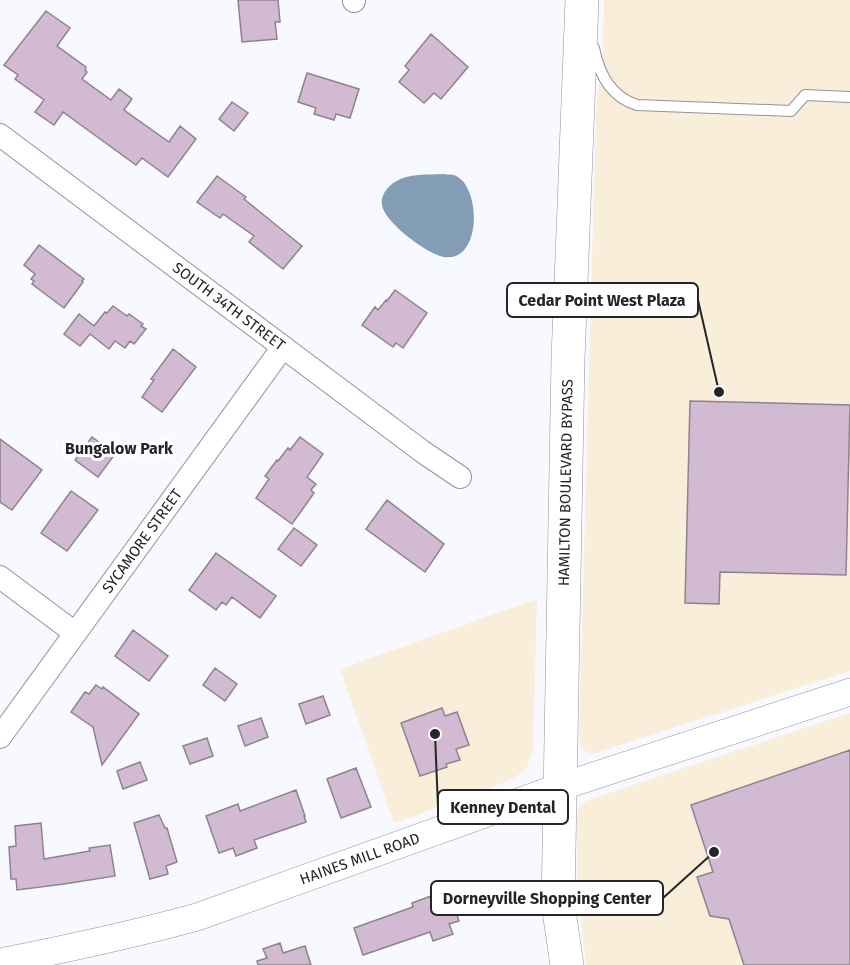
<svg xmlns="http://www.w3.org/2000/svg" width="850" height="965" font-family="'Fira Sans',sans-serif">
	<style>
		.commercial { fill: #f9eed9 }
		.water { fill: #839eb4 }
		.building { fill: #d2bad3; stroke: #8c848c; stroke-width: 1.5 }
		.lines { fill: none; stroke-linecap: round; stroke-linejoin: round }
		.service-casing { stroke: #92939c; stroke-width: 12 }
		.minor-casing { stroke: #92939c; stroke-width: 24 }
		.tertiary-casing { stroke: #92939c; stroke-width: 28 }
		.primary-casing { stroke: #92939c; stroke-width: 34 }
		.service { stroke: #fff; stroke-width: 10 }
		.minor { stroke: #fff; stroke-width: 22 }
		.tertiary { stroke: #fff; stroke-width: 27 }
		.primary { stroke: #fff; stroke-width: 33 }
		.labels { text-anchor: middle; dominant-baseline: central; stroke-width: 6; stroke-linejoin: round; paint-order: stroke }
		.street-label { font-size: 15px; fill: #242528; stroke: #fff }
		.neighbourhood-label { font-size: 16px; font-weight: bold; fill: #242528; stroke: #fff }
		.leader { fill: none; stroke: #242528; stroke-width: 2 }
		.callout-dot { fill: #242528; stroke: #fff; stroke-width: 2 }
		.callout { fill: #fff; stroke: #242528; stroke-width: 2 }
		.callout-label { font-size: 16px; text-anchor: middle; font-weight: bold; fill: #242528 }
	</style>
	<rect width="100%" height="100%" fill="#f8f8ff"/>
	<path class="commercial" d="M604 0H850V671L592 754 585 751 580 745 579 736 596 113 603 48Z
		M537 599 533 749 527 767 515 778 474 795 394 823 340 669Z
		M850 713V965H586L577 884V820L579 806 586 801Z"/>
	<path class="water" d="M444 174C447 175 451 174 454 175 482 185 482 263 444 257 427 254 385 223 382 205 380 196 388 186 395 182 409 173 428 175 444 174Z"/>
	<path class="building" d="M238 0H278L280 22H275L277 39 242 42Z
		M46 11 70 28 57 46 86 67 85 70 87 72 82 79 111 100 119 89 132 99 124 110 169 142 180 126 196 139 168 177 142 158 136 165 63 112 54 125 35 112 44 100 15 79 18 75 4 65Z
		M431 34 468 67 441 99 434 93 424 103 399 82 409 70 405 66Z
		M307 73 359 89 350 118 336 114 334 120 314 114 316 108 298 102Z
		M232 102 248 113 234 131 219 119Z
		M217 176 246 197 244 199 302 246 283 269 249 242 254 236 223 214 220 218 197 202Z
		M39 245 84 279 82 281 83 282 64 308 32 284 34 281 31 279 35 274 24 265Z
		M395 290 427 313 403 348 396 343 393 347 362 325 375 307 378 310 386 300 387 301Z
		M113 306 127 316 129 314 143 324 141 326 146 329 134 344 130 341 125 348 115 341 109 349 90 334 80 346 64 334 79 314 94 326 105 312 107 313Z
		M173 349 196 367 162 412 142 397 154 380 151 379Z
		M690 401 850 405 846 575 720 572 719 604 685 603Z
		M92 437 115 454 98 477 75 460Z
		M300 437 323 454 307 477 316 484 311 490 314 493 292 524 256 498 269 479 265 476 277 460 278 461 288 448 290 450Z
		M0 439 42 470 12 510 0 502Z
		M71 491 98 510 67 551 41 533Z
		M387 500 444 544 425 572 366 529Z
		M294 528 317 545 301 566 278 549Z
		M216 553 276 596 260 618 232 597 226 605 222 602 216 610 189 590Z
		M133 630 168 656 149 681 115 656Z
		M215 668 237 684 225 701 203 685Z
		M96 685 102 689 103 687 139 714 102 765 93 727 71 712 85 692 89 694Z
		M323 696 330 715 306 724 299 704Z
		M442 708 445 716 457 712 469 745 456 749 460 760 446 764 447 767 420 776 401 723Z
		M261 718 268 737 245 746 238 726Z
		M207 738 213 756 190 764 183 746Z
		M850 750V965H744L729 919 710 916 697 877 713 872 691 805Z
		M140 762 147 780 123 789 117 771Z
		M356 768 371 807 341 818 327 779Z
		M296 790 305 816H304L306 822 254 840 257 848 236 856 233 848 219 853 206 816 238 804 240 811Z
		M159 815 165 828H167L177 862 166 866 168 874 150 879 134 823Z
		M41 823 44 859 90 851 89 848 110 845 115 876 64 884 17 890 16 879H11L9 847 16 846 15 826Z
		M450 893 459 921 449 924 453 934 433 941 430 932 363 955 354 928 413 907 412 903 431 896 432 899Z
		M280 943 283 953 305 946 311 965H258L257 961 267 958 263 949Z"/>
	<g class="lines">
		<g class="service-casing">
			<path id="service" d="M594 48C599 74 611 97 637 105L791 111 805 95 850 97"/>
		</g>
		<g class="minor-casing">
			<g id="minor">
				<path d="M354 1V0"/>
				<path id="s1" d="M0 135 423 452 460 477"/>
				<path d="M0 577 75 633"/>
				<path id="s2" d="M0 737 283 347"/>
			</g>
		</g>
		<g class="tertiary-casing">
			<g id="tertiary">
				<path id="s3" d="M0 962C66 949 131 935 197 917L560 787 850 692"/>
			</g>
		</g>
		<g class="primary-casing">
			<g id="primary">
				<path id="s4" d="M567 965 558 904 568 359 582 0"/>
			</g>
		</g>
		<use href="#service" class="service"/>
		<use href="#minor" class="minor"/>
		<use href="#tertiary" class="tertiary"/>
		<use href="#primary" class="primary"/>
	</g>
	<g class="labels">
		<g class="street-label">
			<text stroke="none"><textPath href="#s1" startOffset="286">SOUTH 34TH STREET</textPath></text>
			<text stroke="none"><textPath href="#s4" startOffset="483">HAMILTON BOULEVARD BYPASS</textPath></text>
			<text stroke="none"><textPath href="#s2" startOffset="242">SYCAMORE STREET</textPath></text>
			<text stroke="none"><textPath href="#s3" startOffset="375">HAINES MILL ROAD</textPath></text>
		</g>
		<g class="neighbourhood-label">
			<text x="119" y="448">Bungalow Park</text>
		</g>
	</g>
	<path class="leader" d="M719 392L698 300M435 734L438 807M714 852L663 898"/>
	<g class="callout-dot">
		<circle cx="719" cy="392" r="6"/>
		<circle cx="435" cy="734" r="6"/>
		<circle cx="714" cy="852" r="6"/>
	</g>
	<g class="callout">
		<rect x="507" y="283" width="191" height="34" rx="6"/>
		<rect x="438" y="790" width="130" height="34" rx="6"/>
		<rect x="431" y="881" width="232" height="34" rx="6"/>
	</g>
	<g class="callout-label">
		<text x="602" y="306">Cedar Point West Plaza</text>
		<text x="503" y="813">Kenney Dental</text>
		<text x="547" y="904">Dorneyville Shopping Center</text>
	</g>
</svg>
